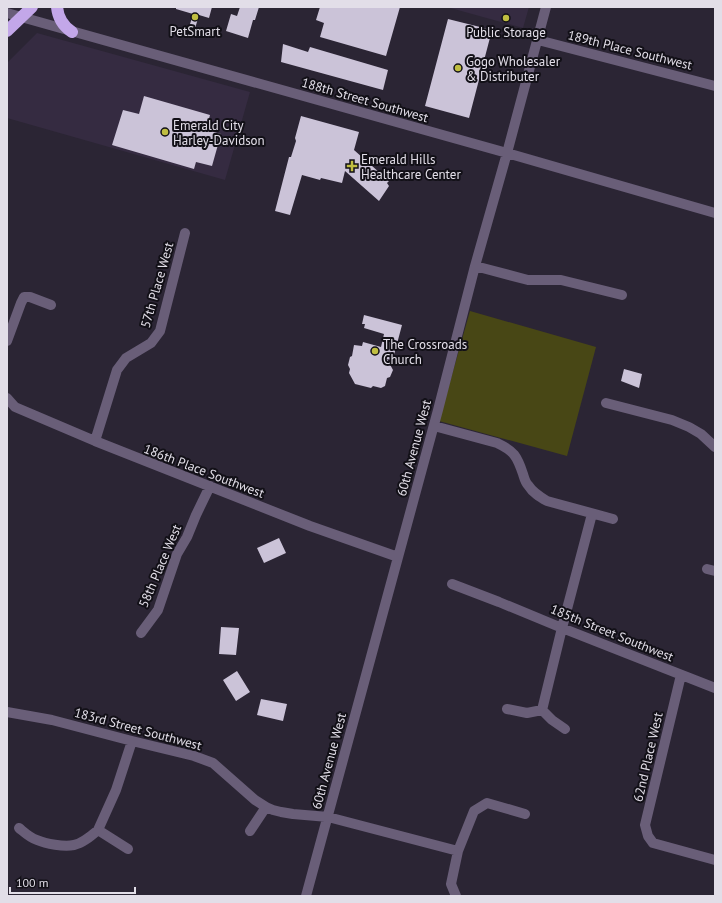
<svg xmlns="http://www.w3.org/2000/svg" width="722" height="903" font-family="'PT Sans',sans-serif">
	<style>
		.built { fill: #352b41 }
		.green { fill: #484715 }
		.building { fill: #cbc3d8 }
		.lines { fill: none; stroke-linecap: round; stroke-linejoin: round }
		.minor { stroke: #695e78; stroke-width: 10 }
		.highway { stroke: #c3a7e9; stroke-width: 12 }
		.poi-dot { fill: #c0be41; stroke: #121017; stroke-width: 1.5 }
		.labels { text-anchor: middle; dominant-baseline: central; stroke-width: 4; stroke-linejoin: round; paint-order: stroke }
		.poi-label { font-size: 13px; fill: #e2dee8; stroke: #121017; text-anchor: start }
		.street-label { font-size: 13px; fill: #e2dee8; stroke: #121017 }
	</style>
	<rect width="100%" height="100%" fill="#2b2534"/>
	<path class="built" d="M447 7H529L523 28Z
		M37 33 250 92 225 180 7 118V63Z"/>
	<path class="green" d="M470 311 596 347 567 456 439 421Z"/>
	<path class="building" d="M176 7H212L209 18 199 15 194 32 188 31 193 14 176 9Z
		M240 7H259L255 20H253L248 38 226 31 231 14 237 16Z
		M320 7H400L386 56 320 37 324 23 316 20Z
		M448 19 492 30 469 118 425 106Z
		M283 44 308 52 310 47 388 70 383 90 281 62Z
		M144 96 210 115 206 130 221 134 212 166 196 162 194 169 112 145 123 110 139 114Z
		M301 116 359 132 354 150 389 181 387 183 389 186 379 201 345 171 342 183 321 178 320 180 302 175 290 215 275 211 289 157H291L296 141 295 138Z
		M364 315 402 325 394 355 402 362 387 359 393 370 390 377 387 378 385 386 381 388 373 386 371 388 355 384 349 373 350 369 348 365 350 357 352 356 354 345 362 346 363 342 381 347 384 334 364 328 365 324H362Z
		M624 369 642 374 639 388 621 381Z
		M279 538 286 553 264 563 257 548Z
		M221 627 239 628 236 655 219 654Z
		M237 671 250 692 236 701 223 680Z
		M261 699 287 704 283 721 257 715Z"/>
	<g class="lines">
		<path class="minor" d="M7 13 507 153 715 213
			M538 40 715 86
			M475 266 528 280H561L622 295
			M7 341 21 303 24 297H30L51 305
			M7 398 15 407 95 441 310 526 398 557
			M606 403 672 420 689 427 701 434 715 447
			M434 426 497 443C514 451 517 456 523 474 524 477 525 482 528 485 533 493 540 497 547 501L613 519
			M95 441 117 370 126 358 151 343 160 331 185 233
			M707 569 715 571
			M452 584 499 602 562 628 715 688
			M141 633 158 610 177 554 187 537 196 515 210 486
			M681 675 645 825 648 836 653 843 715 860
			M507 709 527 713 542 710 552 720 565 729
			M542 710 562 628 592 514
			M7 712 52 720 132 741 194 756 213 763 255 800 266 807 273 810 281 812 293 814 328 817 458 851
			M19 828C24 832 30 838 37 840 46 844 64 847 74 845 83 843 91 836 98 830L128 849
			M98 830 116 790 132 741
			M250 831 266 807
			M306 896 438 410 475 266 507 153 546 7
			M456 896 451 884 458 851 474 811 487 803 525 814"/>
		<path class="highway" d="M57 7C58 18 63 26 72 32
			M7 31 32 7"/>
	</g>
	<g class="poi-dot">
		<circle cx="195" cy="17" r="4"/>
		<circle cx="506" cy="18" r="4"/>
		<circle cx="458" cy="68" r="4"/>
		<circle cx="165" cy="132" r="4"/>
		<path d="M350 160h4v4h4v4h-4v4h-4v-4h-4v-4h4z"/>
		<circle cx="375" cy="351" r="4"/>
	</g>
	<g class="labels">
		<g class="poi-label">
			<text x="195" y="31" text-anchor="middle">PetSmart</text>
			<text x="506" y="32" text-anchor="middle">Public Storage</text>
			<text x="466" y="61">Gogo Wholesaler<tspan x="466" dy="15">&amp; Distributer</tspan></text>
			<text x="173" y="125">Emerald City<tspan x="173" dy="15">Harley-Davidson</tspan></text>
			<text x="361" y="159">Emerald Hills<tspan x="361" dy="15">Healthcare Center</tspan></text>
			<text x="383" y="344">The Crossroads<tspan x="383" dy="15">Church</tspan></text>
		</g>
		<g class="street-label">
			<text transform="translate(630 50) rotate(14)">189th Place Southwest</text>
			<text transform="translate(365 100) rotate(16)">188th Street Southwest</text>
			<text transform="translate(157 285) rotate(-74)">57th Place West</text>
			<text transform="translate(414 448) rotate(-75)">60th Avenue West</text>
			<text transform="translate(204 471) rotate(21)">186th Place Southwest</text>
			<text transform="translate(160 566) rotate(-67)">58th Place West</text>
			<text transform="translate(612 633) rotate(22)">185th Street Southwest</text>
			<text transform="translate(138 729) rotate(15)">183rd Street Southwest</text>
			<text transform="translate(648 757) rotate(-77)">62nd Place West</text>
			<text transform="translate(329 761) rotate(-75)">60th Avenue West</text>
		</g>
	</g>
	<rect width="722" height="903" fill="none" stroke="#e2dee8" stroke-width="16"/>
	<path d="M10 887v6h125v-6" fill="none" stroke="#e2dee8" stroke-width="2"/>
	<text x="16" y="887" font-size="12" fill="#e2dee8" stroke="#121017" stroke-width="3" paint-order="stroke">100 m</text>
</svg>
